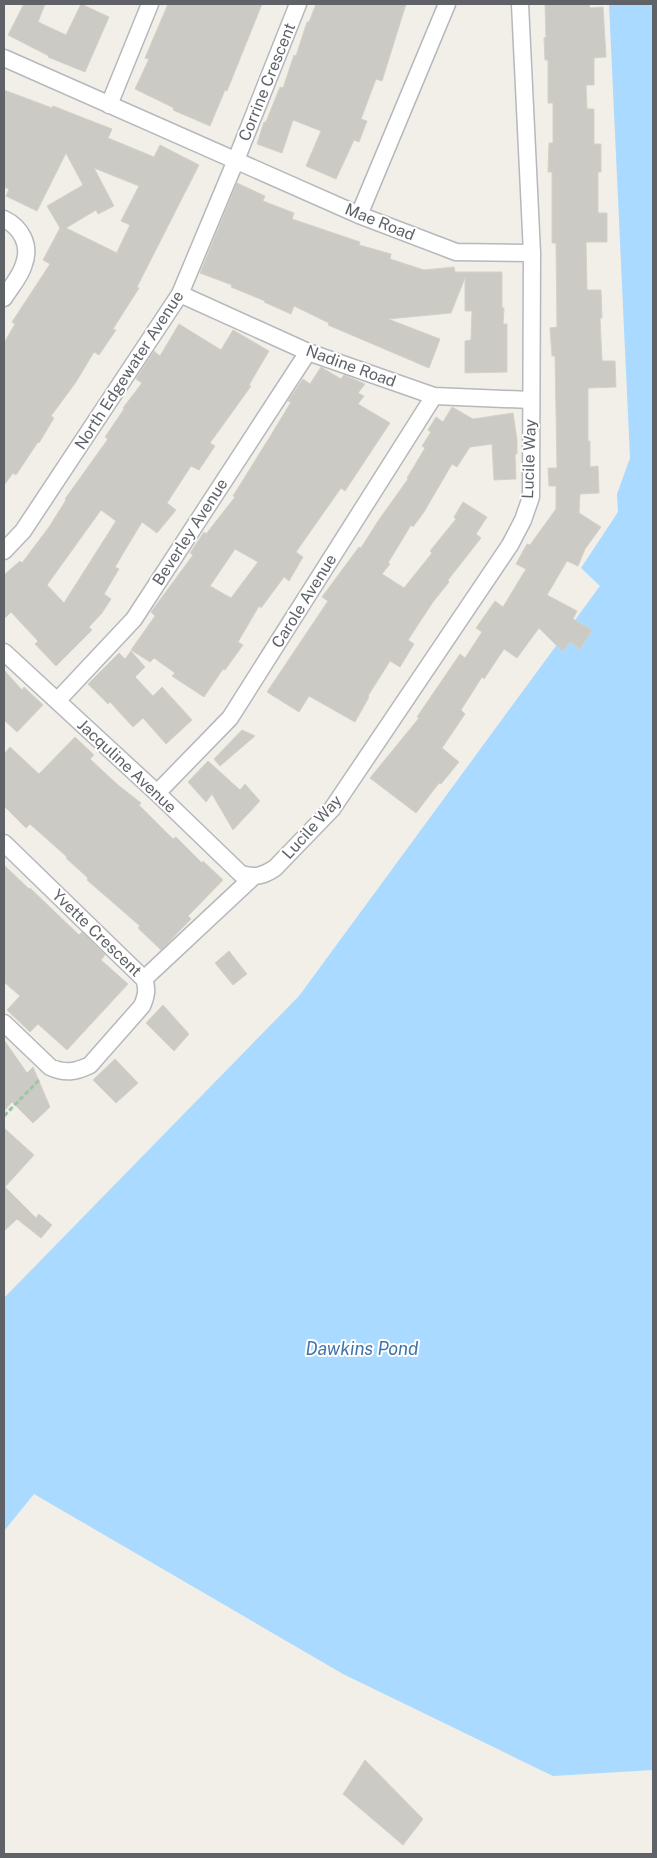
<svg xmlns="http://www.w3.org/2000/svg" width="657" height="1858" font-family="'Public Sans',sans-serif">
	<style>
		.water { fill: #aadaff }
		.building { fill: #cccac5; stroke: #d6d1c6; fill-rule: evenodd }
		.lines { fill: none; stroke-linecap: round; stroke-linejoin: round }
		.street-casing { stroke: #b5b8bc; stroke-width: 19 }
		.path { stroke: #9cc7a9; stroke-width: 3; stroke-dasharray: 5 2.5; stroke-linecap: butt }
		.street { stroke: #fff; stroke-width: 16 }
		.labels { text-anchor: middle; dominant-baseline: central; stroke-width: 4; stroke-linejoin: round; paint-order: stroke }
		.street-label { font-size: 16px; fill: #5f6368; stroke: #fff }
		.water-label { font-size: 18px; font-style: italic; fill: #4174aa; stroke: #fff }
	</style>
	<rect width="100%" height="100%" fill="#f1efe8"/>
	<path class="water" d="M609 4H653V1770L553 1776 343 1674 34 1494 4 1531V1298L299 996 600 586 581 568 618 512 617 494 630 458Z"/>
	<path class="building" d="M24 4H45L38 22 66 35 81 4 109 17 85 72 48 57 49 56 8 35Z
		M168 4H262L227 91 225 90 210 126 173 110 174 108 135 89 149 59 145 58Z
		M316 4H406L382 81 376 79 361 119 367 121 359 142 354 140 336 179 306 166 321 131 293 120 282 153 257 144 264 122H266L280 87 283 88 294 55 296 56 307 22H309Z
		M545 4H589L590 8 603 7 606 57 594 58V85H586L587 109H594V144H601V172H598V213H607V242H586L587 290H601L602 318H600L602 361H615L616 387 588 388V441H590V467L598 466 599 493 580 494 579 513 601 527 585 549 578 566 567 561 547 595 577 611 573 619 592 630 580 649 570 642 562 651 539 628 517 658 504 649 484 679 482 677 461 710 465 714 442 748 459 762 441 784 439 783 416 813 370 778 419 718 417 717 460 654 465 658 482 632 476 628 495 601 503 607 526 569 516 564 527 544 530 545 556 509V486H549L548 468H557L555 356H552L550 328 557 327 556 243H552V172H548L549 143H553V103H548V60H545L544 38 546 37Z
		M4 90 52 108 53 106 112 129 108 138 154 157 160 145 199 165 137 287 139 288 113 329 116 330 99 355 94 352 76 382 51 416 54 418 39 443 38 442 16 475 13 473 4 485V343L15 324 12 322 50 264 43 260 60 228 47 206 83 185 66 153 37 211 6 196 9 189 4 187ZM94 168 139 186 121 221 130 225 117 252 119 254 66 228 96 210 98 214 114 206Z
		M237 183 265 196 263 201 294 213 292 219 360 242 359 245 391 254 390 259 424 270 454 267 455 272H502V308H504L503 324H507V372L465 373V341L471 340 472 311H465V278L451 313 388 319 440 339 429 368 328 325 329 323 294 306 291 314 264 302 265 301 231 287 232 285 200 273Z
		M179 324 221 350 233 330 269 351 249 385 251 386 210 443 215 446 199 470 191 466 167 503 176 510 157 533 142 522 115 567 119 569 104 594 111 599 102 613 89 627 92 630 56 666 35 644 38 641 11 612 4 619V575L20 561 22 563 49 527 66 500 65 499 108 439 105 437 124 409 123 408 142 383 136 379 154 351 160 356ZM101 510 116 521 64 603 47 585Z
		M321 367 341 379 344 375 365 384 358 393 364 396 358 404 390 423 345 491 341 488 296 552 303 557 289 581 284 577 261 608 259 606 238 642 243 645 225 670 223 669 204 697 172 676 175 673 154 658 150 662 131 650 155 616 151 612 193 555 190 553 204 532 206 534 235 497 233 496 271 435 291 402 288 401 303 379 310 384ZM235 549 258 562 231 598 210 586Z
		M452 407 473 419 513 413 517 440V454H515L516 479 494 480 492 444 470 447 457 467 452 464 424 512 413 527 411 525 388 563 390 564 382 574 404 588 432 553 430 551 456 519 454 517 463 502 487 517 476 534 481 538 448 580 449 582 433 602 408 640 414 644 400 667 390 661 368 696 369 697 355 722 309 696 299 712 267 692 328 601 322 597 359 547 361 548 378 521 408 479 407 478 425 448 422 446 431 432 428 430 436 417 443 422Z
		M131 651 145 667 135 677 153 696 162 687 192 720 166 744 143 718 133 727 110 702 108 704 88 684 119 653 125 659Z
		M4 670 22 690 24 687 43 705 17 732 4 720Z
		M242 730 255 736 220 766 214 759Z
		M75 737 94 755 90 759 118 785 141 803 139 805 173 839 176 837 202 863 203 861 223 880 188 916 191 919 161 950 138 928 140 926 87 880 88 878 66 858 67 857 30 824 26 828 4 806V754L10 747 39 774Z
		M208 761 240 790 245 784 260 801 233 830 212 794 206 802 188 782Z
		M4 865 29 889 30 888 79 935 82 932 105 955 101 960 128 984 67 1050 38 1024 30 1032 7 1010 20 996 4 982Z
		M229 951 247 974 233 985 215 963Z
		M163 1005 189 1034 174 1051 146 1023Z
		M4 1040 27 1073 33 1067 50 1107 33 1123 12 1102 4 1111Z
		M115 1059 138 1083 116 1103 93 1080Z
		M4 1128 34 1155 5 1187 36 1218 39 1214 52 1225 41 1238 17 1219 4 1231Z
		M365 1760 423 1819 403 1845 343 1794Z"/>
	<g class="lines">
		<g class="street-casing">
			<path id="street" d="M4 58 359 215 456 252 532 253
				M109 105 150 4
				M359 215 447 4
				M4 219C21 227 31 245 24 264 21 276 10 288 4 298
				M180 294 308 352 434 396 531 400
				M4 551 23 531 180 294 236 160 298 4
				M4 652 157 793 241 874C255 878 263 876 275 868L332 809 510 545 523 520 531 497 532 253 520 4
				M57 701 134 619 308 352
				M157 793 230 718 434 396
				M4 843 144 979C148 989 146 997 142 1006L90 1065C76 1072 65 1074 50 1067L4 1023
				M144 979 252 878"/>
		</g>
		<path class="path" d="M4 1116 40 1079"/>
		<use href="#street" class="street"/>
	</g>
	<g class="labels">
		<g class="street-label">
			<text transform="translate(267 82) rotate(-68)">Corrine Crescent</text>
			<text transform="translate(380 222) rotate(22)">Mae Road</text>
			<text transform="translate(351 366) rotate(20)">Nadine Road</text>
			<text transform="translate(129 370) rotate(-57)">North Edgewater Avenue</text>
			<text transform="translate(529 459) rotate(-88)">Lucile Way</text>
			<text transform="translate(190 532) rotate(-57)">Beverley Avenue</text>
			<text transform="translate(304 601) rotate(-58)">Carole Avenue</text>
			<text transform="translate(127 766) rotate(43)">Jacquline Avenue</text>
			<text transform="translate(312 827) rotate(-48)">Lucile Way</text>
			<text transform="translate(97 933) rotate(44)">Yvette Crescent</text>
		</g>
		<g class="water-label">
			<text x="362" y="1348">Dawkins Pond</text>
		</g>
	</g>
	<rect width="657" height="1858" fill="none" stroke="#5f6368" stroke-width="10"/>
</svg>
